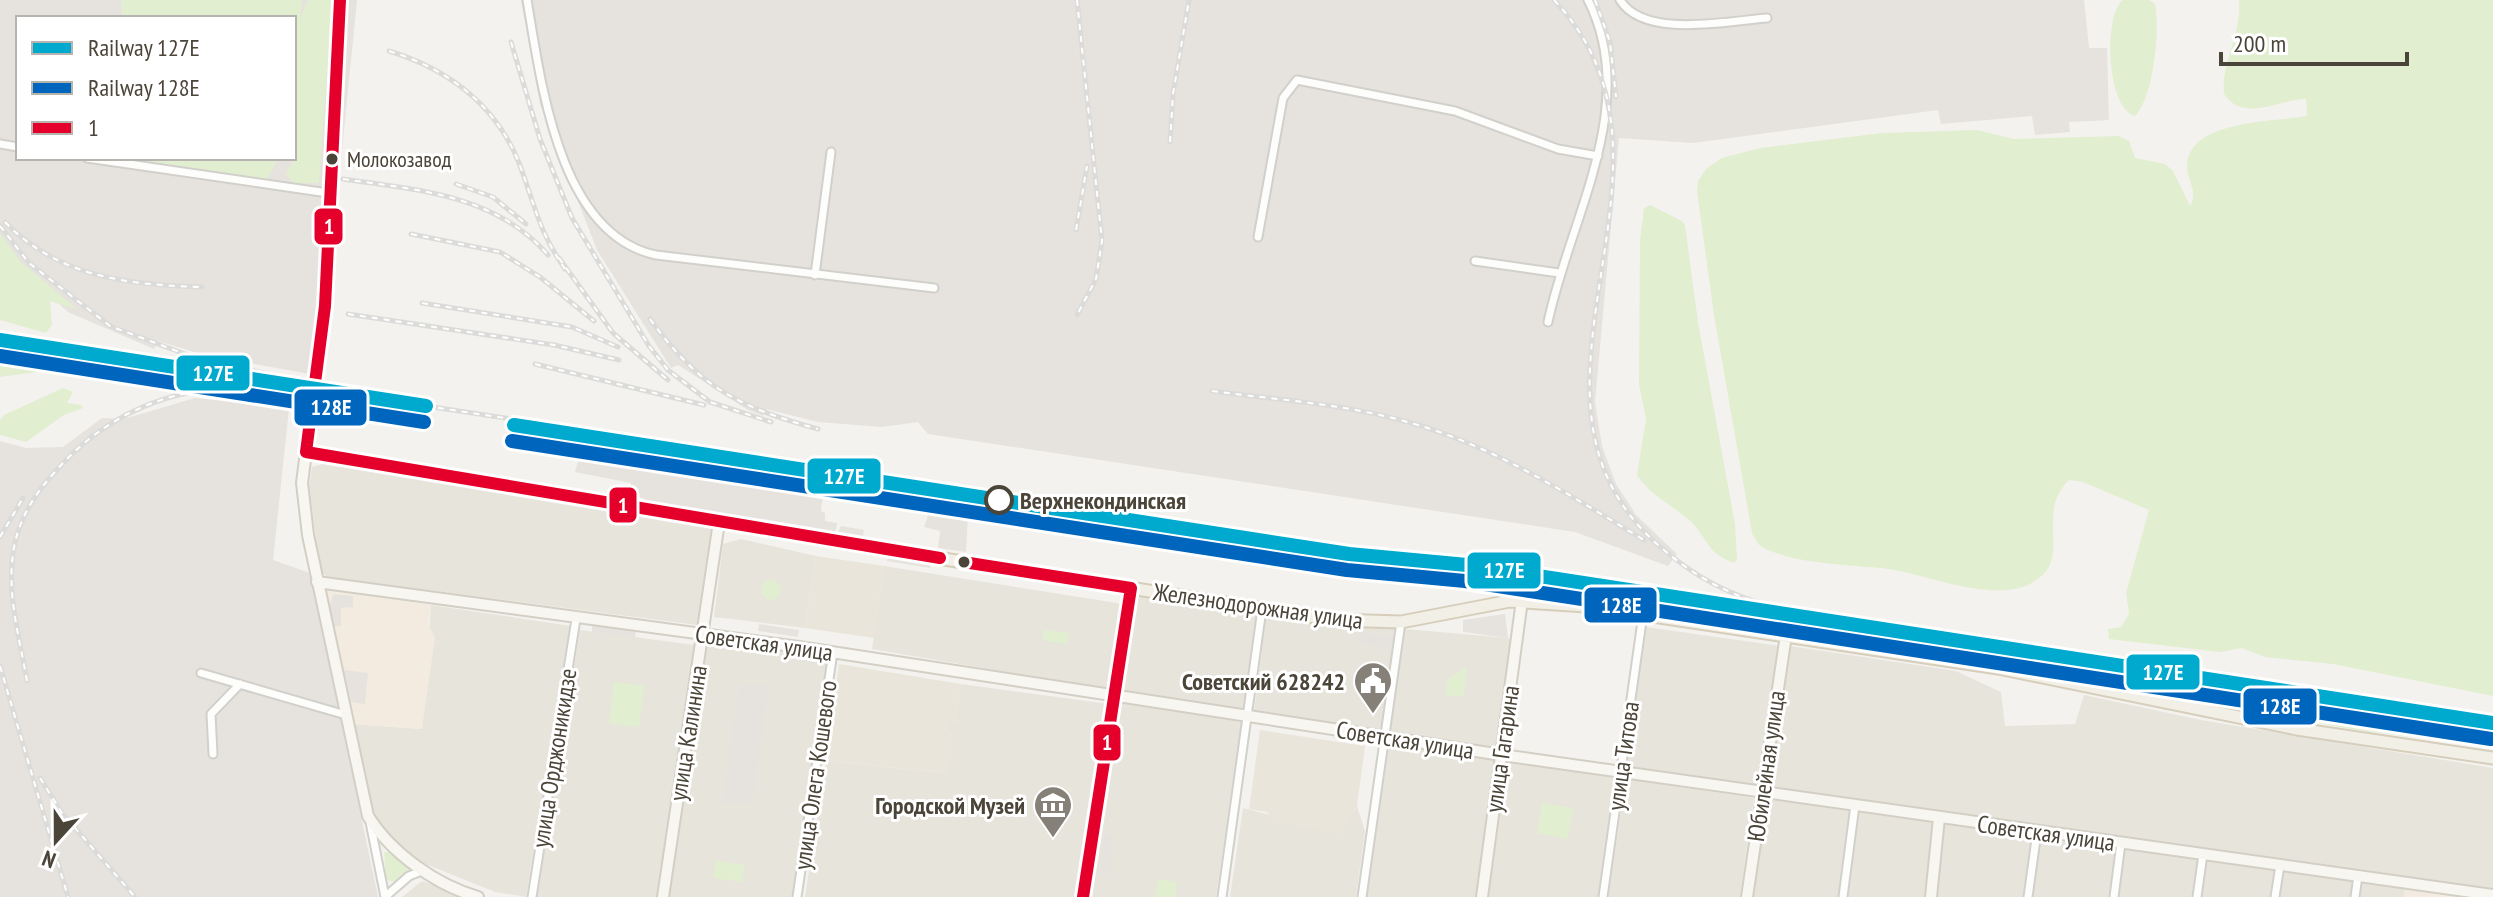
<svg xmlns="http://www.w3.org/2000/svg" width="2493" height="897" font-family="'PT Sans Narrow',sans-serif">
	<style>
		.residential { fill: #e7e4dc }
		.commercial { fill: #f3ebdf }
		.industrial { fill: #e6e2de; fill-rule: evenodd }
		.education { fill: #eae5da }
		.green { fill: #e1eecf }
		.parking { fill: #e6e3df }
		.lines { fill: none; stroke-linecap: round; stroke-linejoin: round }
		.street-casing { stroke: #d2d0cb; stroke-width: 11 }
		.secondary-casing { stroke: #d3cfc5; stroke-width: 14 }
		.primary-casing { stroke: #d6cebb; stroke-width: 15 }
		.street { stroke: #fdfdfc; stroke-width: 7 }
		.secondary { stroke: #f7f6f1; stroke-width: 10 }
		.primary { stroke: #f2efe6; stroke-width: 11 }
		.rail-casing { stroke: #dbdbda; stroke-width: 5 }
		.rail { stroke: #fff; stroke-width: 2; stroke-dasharray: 6; stroke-linecap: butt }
		.bus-1-casing { stroke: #fff; stroke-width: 18 }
		.bus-1 { stroke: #e4002b; stroke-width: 12 }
		.rail-1-casing { stroke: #fff; stroke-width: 20 }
		.rail-2-casing { stroke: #fff; stroke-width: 20 }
		.rail-1 { stroke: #00a9ce; stroke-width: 14 }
		.rail-2 { stroke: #0065bd; stroke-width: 14 }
		.bus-dot { fill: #4b4439; stroke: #fff; stroke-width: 3 }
		.stop-dot { fill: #fff; stroke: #4b4439; stroke-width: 4 }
		.labels { text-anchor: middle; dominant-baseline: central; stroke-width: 6; stroke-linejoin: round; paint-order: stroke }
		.bus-label { font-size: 22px; fill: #4b4439; stroke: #fff; text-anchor: start }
		.stop-label { font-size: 24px; font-weight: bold; fill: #4b4439; stroke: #fff; text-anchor: start }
		.street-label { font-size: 24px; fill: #4b4439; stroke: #fff }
		.poi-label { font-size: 24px; font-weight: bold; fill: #4b4439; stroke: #fff; text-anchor: end }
		.line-badge { stroke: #fff; stroke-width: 3 }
		.badge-label { font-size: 22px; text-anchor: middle; font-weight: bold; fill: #fff }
	</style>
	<rect width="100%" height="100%" fill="#f4f2ee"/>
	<path class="residential" d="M323 464 713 527 697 625 327 577 320 570 309 486 312 467Z
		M741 539 816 556 805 628 714 617 723 544Z
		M884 566 1123 604 1111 690 872 649Z
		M1136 595 1257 615 1248 711 1125 694 1119 690Z
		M431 605 571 626 526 897 495 892 423 863 393 842 373 817 352 724 422 729Z
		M1266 617 1508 638 1513 641 1498 748 1254 712Z
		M1646 627 1780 646 1758 785 1626 767Z
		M580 630 695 645 657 897H537Z
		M707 640 829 659 793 897H666Z
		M1790 646 1956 671 2001 692 2005 726 2075 724 2084 695 2201 720 2493 768V890L1769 787Z
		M961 684 1109 704 1079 897H805L826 761 947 773 953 733 946 732 947 724H955Z
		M1121 703 1242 721 1216 897H1092Z
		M1387 742 1495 760 1476 897H1366Z
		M1508 762 1616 778 1598 897H1488Z
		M1626 779 1754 798 1740 897H1608Z
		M1767 799 2405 888 2404 897H1753Z
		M1357 806 1365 831 1356 897H1230L1243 808 1339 833Z
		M422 881 469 897H402Z"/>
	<path class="commercial" d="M321 587 431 605 428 624 435 638 422 729 352 724Z
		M2405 888 2471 897H2404Z"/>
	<path class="industrial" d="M0 0H357L336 210H325L322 294 310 374 204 355 158 341 154 349 68 312 21 269 0 244ZM18 18H294V158H18Z
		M521 0H2084L2089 48H2107L2109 120 2069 122 2070 132 2035 135 2032 116 1941 124 1938 110 1693 143 1619 138 1595 402 1602 446 1616 484 1636 515 1677 554 1668 566 1575 532 928 434 918 422 882 427 818 422 766 409 763 416 748 410 678 365 671 368 597 250 540 104Z
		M195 398 289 408 273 560 310 573 378 897H0V441L26 448 63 447 102 418 124 419Z
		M581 451 636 462 637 457 823 494 821 511 825 513V521L837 523 835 535 644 502V498L629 496 631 483 575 472Z
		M756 683 769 686 752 802 722 804 739 687Z"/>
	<path class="education" d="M816 556 884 566 874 638 805 628Z
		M839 664 961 684 955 725 947 724 946 732 953 733 948 773 826 761Z
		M1260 730 1365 746 1357 806 1340 833 1276 823 1267 812 1249 809Z"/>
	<path class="green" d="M121 0H302L300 19 308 0H332L319 183H293L286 174 294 158V18H122Z
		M2123 0H2149L2155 4C2160 30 2154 97 2135 116 2105 107 2104 13 2123 0Z
		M2239 0H2493V696L2333 664 2265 657 2242 648 2220 652 2109 639 2108 629 2121 627 2129 614 2126 593 2149 510 2083 482 2069 480C2035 513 2071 555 2038 579 2001 607 1929 575 1889 569 1849 564 1805 565 1768 550 1759 547 1756 541 1752 533L1714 315 1697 191 1698 181 1707 168 1722 158 1760 148 1882 133 1977 130 2014 139 2118 136 2129 141 2135 158 2165 164 2173 171 2190 206C2199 191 2186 180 2187 164 2191 120 2273 122 2307 116L2306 99C2282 98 2244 124 2224 94 2221 62 2242 34 2239 0Z
		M122 158H279L267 179Z
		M1650 205 1682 221 1685 225 1698 322 1735 524 1737 559 1734 563C1704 552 1707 535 1689 520 1672 505 1651 496 1637 475L1646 419 1639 384 1640 240 1644 208Z
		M0 233 21 262 78 310 50 301 52 325 46 333 0 320Z
		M0 352 76 362 64 368 0 377Z
		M63 388 73 392 67 403 81 405 83 408 64 415 26 442 0 435V420L4 415Z
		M761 590a10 10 0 1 1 20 0a10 10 0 1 1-20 0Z
		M1044 630 1069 633 1067 644 1042 640Z
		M2053 663 2493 730V748L2344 728 2079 675 2054 667Z
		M1467 667 1463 697 1445 695 1448 679Z
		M1298 673 1325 677 1323 690 1296 686Z
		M614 682 644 686 639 727 609 723Z
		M1542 803 1573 808 1568 839 1537 833Z
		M384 852H391L410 869 396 882 386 880Z
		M716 861 745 865 742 882 713 878Z
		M1158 879 1177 882 1175 897H1155Z"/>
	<path class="parking" d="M637 8 651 10 643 56H629Z
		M1690 30 1692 46 1707 45 1709 63 1675 66V78L1635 81 1633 32Z
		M932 504 951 506 952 514 968 516 966 552 938 548 940 531 924 527Z
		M841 526 864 530 862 542 835 538Z
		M888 556 931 562 930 568 887 561Z
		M209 575 207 595 180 598 171 580Z
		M333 594 353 596V607L341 608V626H332L329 611Z
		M1505 614 1508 638 1463 632V620Z
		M759 624 799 630 798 637 758 631Z
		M592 625 636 631 635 638 592 632Z
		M1360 632 1394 637 1392 649 1358 644Z
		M344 670 368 673 365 704 351 702Z
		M1104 834 1115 835 1109 877 1099 875Z"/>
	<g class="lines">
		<g class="street-casing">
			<path id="street" d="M527 0C541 81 558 234 656 255L934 288
				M1620 0C1644 39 1728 21 1767 18
				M0 144 18 147
				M87 158 328 193
				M1258 237 1283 98 1297 80 1455 111 1558 149 1598 156
				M1475 261 1559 273
				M815 275 831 152
				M1548 322C1570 217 1641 105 1588 0
				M201 673 346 715
				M213 754 211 714 240 684
				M370 822 385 897
				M385 897 409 876 424 870
				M532 897 576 619
				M797 897 833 652
				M1222 897 1262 609
				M1362 897 1401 622
				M1603 897 1643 614
				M1843 897 1855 805
				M2028 897 2037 832
				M2114 897 2121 843
				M2197 897 2203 854
				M2275 897 2280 865
				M2355 897 2358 876"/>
		</g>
		<g class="secondary-casing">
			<path id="secondary" d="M306 452 302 483 308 535 368 816C391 853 436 885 478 897
				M317 582 799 647 1502 755 2493 895
				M663 897 719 522
				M1083 897 1131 588
				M1482 897 1522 600
				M1747 897 1786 635
				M1931 897 1939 818"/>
		</g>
		<g class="primary-casing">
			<path id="primary" d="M340 0 325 306 306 452 867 547 1335 620 1401 622 1510 601 1586 606 1998 668 2297 729 2493 758"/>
		</g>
		<use href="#street" class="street"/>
		<use href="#secondary" class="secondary"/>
		<use href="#primary" class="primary"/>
		<g class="rail-casing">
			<path id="rail" d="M1077 0 1102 241 1096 279 1077 315
				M1554 0C1710 164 1488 393 1657 544 1694 577 1730 596 1778 608
				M1595 0 1610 42 1616 97
				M511 42 540 139 572 218 649 346 668 370 710 402 771 422
				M389 51C448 69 496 105 519 163 535 205 538 230 565 269
				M1170 142 1173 94 1189 0
				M343 179C417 190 495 194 548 255
				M456 184 493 197 526 224
				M5 222C58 277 129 285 202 287
				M0 226 29 263 110 326 193 357 299 381
				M1076 230 1087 166
				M411 234 500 252 540 277 594 321
				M559 258 613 333 668 380
				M422 303 572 327 618 347
				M348 314 554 345 619 360
				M650 319C699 387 738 407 818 429
				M535 364 704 405
				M1212 391C1278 400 1347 404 1411 423 1494 446 1571 496 1644 540
				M426 406 1467 565
				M577 440 666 462 865 499
				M1073 533 1312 570 1407 563
				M0 537 23 498
				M0 666 68 897
				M27 681C20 640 7 596 13 554 17 522 33 496 54 473 110 408 182 383 267 387
				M40 778 62 813 135 897"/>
		</g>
		<use href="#rail" class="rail"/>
		<g class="bus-1-casing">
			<path id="bus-1" d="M306 452 940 558
				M306 452 325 306 340 0
				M963 562 1131 588
				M1083 897 1131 588"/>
		</g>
		<use href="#bus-1" class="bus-1"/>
		<g class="rail-1-casing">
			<path id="rail-1" d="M0 340 426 406
				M514 425 1349 554 1467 565 2493 723"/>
		</g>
		<g class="rail-2-casing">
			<path id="rail-2" d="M0 356 424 422
				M512 441 1347 570 1465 581 2491 739"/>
		</g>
		<use href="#rail-1" class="rail-1"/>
		<use href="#rail-2" class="rail-2"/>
	</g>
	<defs>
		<g id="civic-pin" transform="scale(2)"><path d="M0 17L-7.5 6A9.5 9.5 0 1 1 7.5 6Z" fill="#868178" stroke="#fff"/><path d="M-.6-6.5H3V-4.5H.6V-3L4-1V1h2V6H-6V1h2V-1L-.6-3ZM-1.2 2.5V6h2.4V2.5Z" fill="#fff"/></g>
		<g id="museum-pin" transform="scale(2)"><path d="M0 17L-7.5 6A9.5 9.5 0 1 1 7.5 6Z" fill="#868178" stroke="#fff"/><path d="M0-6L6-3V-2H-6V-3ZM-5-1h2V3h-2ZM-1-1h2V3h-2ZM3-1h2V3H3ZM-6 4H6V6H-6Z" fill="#fff"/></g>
	</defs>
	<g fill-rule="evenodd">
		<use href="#civic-pin" x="1373" y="681"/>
		<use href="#museum-pin" x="1053" y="805"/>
	</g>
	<g class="bus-dot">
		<circle cx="332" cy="159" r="7"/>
		<circle cx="964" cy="562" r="7"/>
	</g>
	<circle class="stop-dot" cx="999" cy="500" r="13"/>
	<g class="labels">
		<g class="bus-label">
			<text x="347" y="159">Молокозавод</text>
		</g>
		<g class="stop-label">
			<text x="1020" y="500">Верхнекондинская</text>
		</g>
		<g class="street-label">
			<text transform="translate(1258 606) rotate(8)">Железнодорожная улица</text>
			<text transform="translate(764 643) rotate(8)">Советская улица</text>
			<text transform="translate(688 733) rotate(-81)">улица Калинина</text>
			<text transform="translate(1405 740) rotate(9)">Советская улица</text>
			<text transform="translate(1502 749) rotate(-82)">улица Гагарина</text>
			<text transform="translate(1623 756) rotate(-82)">улица Титова</text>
			<text transform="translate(554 758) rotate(-81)">улица Орджоникидзе</text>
			<text transform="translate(1766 766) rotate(-82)">Юбилейная улица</text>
			<text transform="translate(815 775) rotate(-82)">улица Олега Кошевого</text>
			<text transform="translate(2046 833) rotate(8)">Советская улица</text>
		</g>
		<g class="poi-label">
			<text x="1345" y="681">Советский 628242</text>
			<text x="1025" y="805">Городской Музей</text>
		</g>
	</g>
	<g class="line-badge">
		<rect x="313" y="207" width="31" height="39" rx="8" fill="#e4002b"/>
		<rect x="175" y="354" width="76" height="38" rx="8" fill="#00a9ce"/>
		<rect x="293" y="388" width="75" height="39" rx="8" fill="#0065bd"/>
		<rect x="806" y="457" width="76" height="38" rx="8" fill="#00a9ce"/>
		<rect x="608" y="486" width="30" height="38" rx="8" fill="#e4002b"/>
		<rect x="1466" y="551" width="76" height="39" rx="8" fill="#00a9ce"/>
		<rect x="1583" y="586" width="75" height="38" rx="8" fill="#0065bd"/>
		<rect x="2125" y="653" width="76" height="38" rx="8" fill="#00a9ce"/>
		<rect x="2242" y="687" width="76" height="39" rx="8" fill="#0065bd"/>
		<rect x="1092" y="723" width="30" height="39" rx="8" fill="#e4002b"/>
	</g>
	<g class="badge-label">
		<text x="329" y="234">1</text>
		<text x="213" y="381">127Е</text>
		<text x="331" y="415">128Е</text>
		<text x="844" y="484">127Е</text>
		<text x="623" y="513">1</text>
		<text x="1504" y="578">127Е</text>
		<text x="1621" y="613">128Е</text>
		<text x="2163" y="680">127Е</text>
		<text x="2280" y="714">128Е</text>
		<text x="1107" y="750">1</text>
	</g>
	<rect x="16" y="16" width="280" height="144" fill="#ffffff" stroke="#b7b4b0" stroke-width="2"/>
	<rect x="32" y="42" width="40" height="12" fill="#00a9ce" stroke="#b7b4b0" stroke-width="2"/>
	<text x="88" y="56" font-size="24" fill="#4b4439">Railway 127Е</text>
	<rect x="32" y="82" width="40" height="12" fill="#0065bd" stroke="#b7b4b0" stroke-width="2"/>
	<text x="88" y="96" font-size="24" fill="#4b4439">Railway 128Е</text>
	<rect x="32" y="122" width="40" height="12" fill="#e4002b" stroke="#b7b4b0" stroke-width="2"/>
	<text x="88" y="136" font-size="24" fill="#4b4439">1</text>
	<g transform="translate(56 841) rotate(201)" stroke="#ffffff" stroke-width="6" paint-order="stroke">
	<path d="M0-6L14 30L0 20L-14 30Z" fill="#4b4439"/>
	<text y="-12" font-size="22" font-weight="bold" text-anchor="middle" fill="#4b4439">N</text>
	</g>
	<path d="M2221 52v12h186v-12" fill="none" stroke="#4b4439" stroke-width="4"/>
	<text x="2233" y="52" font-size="24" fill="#4b4439" stroke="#ffffff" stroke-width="6" paint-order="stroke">200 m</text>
</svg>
